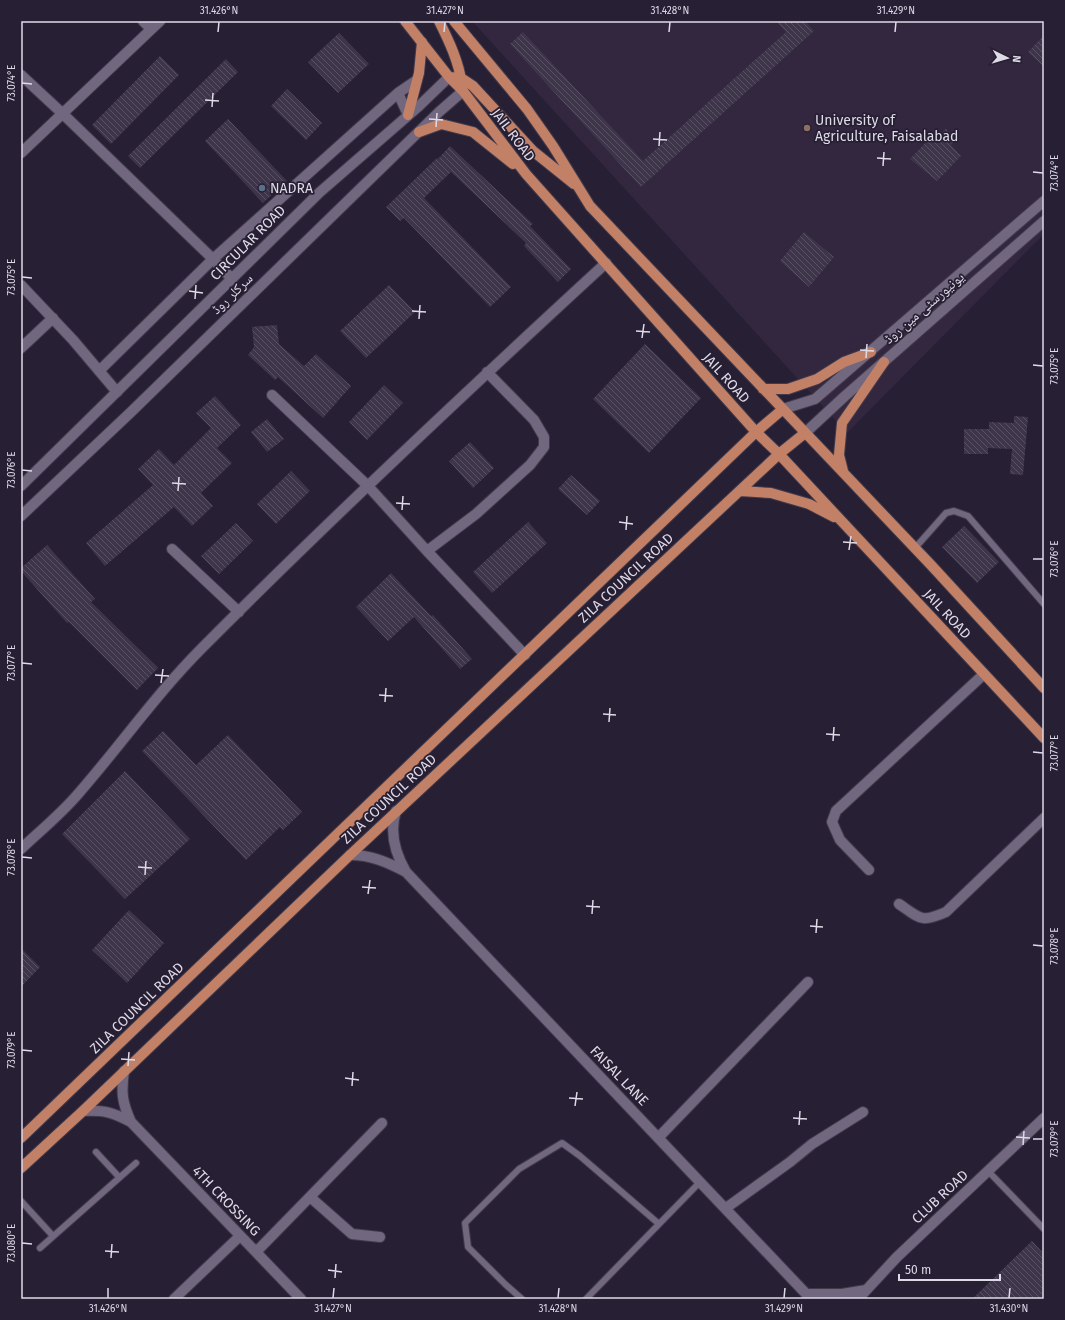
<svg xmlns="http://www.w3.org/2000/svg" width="1065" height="1320" font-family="'Fira Sans','Noto Naskh Arabic',sans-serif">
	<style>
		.built { fill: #32273f }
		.building { fill: url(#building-back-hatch) }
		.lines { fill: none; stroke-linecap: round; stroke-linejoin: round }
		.service-casing { stroke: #423a4b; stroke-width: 8 }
		.minor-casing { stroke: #423a4b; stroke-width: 12 }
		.tertiary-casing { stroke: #423a4b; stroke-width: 12 }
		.secondary-casing { stroke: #423a4b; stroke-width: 12 }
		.primary-casing { stroke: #423a4b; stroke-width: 12 }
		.service { stroke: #71677f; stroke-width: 6 }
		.minor { stroke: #71677f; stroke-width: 10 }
		.tertiary { stroke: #71677f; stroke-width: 10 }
		.secondary { stroke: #71677f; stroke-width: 10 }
		.primary { stroke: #c28166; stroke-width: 10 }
		.ticks { fill: none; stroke: #dfdae8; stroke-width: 1.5 }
		.education-dot { fill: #8d6e63; stroke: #271f33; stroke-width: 1.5 }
		.service-dot { fill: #5c6f8a; stroke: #271f33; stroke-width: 1.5 }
		.labels { text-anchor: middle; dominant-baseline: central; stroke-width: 3.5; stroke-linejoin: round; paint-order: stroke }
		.poi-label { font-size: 14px; fill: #dfdae8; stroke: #271f33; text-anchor: start }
		.street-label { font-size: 14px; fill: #dfdae8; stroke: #271f33 }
		.neatline { fill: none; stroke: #dfdae8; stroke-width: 1.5 }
		.ticks-label { font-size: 10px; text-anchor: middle; fill: #dfdae8 }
	</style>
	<defs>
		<pattern id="building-back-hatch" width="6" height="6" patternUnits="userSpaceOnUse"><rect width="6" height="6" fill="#3e354a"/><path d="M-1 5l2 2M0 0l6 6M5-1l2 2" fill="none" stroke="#595264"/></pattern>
	</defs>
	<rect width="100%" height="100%" fill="#271f33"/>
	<path class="built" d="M472 21H1044V234L847 433Z"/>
	<path class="building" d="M776 21H805L814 31 641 187 510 44 523 32 643 161 786 32Z
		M339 33 369 64 338 93 308 62Z
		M1044 35V67L1028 52Z
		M160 56 179 75 111 144 92 125Z
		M226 59 238 72 140 168 128 156Z
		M287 89 322 123 306 140 271 106Z
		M228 119 287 181 263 203 205 141Z
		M946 129 955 139 951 145 961 156 937 181 910 159 934 134 937 136Z
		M450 146 533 224 530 226 571 269 558 282 524 246 526 243 451 172 424 198 511 287 490 307 404 218 400 221 386 207 437 158 438 159Z
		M804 232 834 257 809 287 780 261Z
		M389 285 415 312 366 358 340 331Z
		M277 325 279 344 304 366 316 354 351 386 323 418 278 377 275 380 248 355 254 347 252 327Z
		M645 344 701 398 649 453 593 399Z
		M384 385 403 403 367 440 349 422Z
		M215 396 241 425 217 448 232 463 201 493 213 506 192 526 174 507 105 566 86 543 153 485 138 469 159 449 174 465 211 428 196 413Z
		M1014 416 1028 417 1023 475 1010 474 1012 449 988 448V454H964V429H989V422L1014 423Z
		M267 419 284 439 267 452 251 432Z
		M470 442 494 468 473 488 449 461Z
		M291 471 310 491 276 524 257 504Z
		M571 475 600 501 587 515 558 489Z
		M528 522 547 543 492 593 473 572Z
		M236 523 253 541 219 574 201 556Z
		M964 526 999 562 977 583 942 547Z
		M47 545 95 599 91 602 158 668 137 690 69 622 67 623 21 571V568Z
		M391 573 431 616 433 615 472 659 460 669 414 617 388 641 356 607Z
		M163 731 196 765 228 735 302 812 283 830 280 827 246 860 142 751Z
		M125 771 190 839 125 899 62 834Z
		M129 910 164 943 127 983 92 950Z
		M21 948 40 967 21 987Z
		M1032 1241 1044 1254V1299H972Z"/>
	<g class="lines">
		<g class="service-casing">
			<path id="service" d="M915 548 946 513 954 511 968 516 1044 604
				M96 1152 119 1177
				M988 1171 1044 1229
				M21 1201 53 1236
				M40 1248 136 1163
				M522 1299 506 1285 468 1247 465 1223 519 1169 562 1143 580 1156 659 1224
				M586 1299 700 1182"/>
		</g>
		<g class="minor-casing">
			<path id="minor" d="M143 21 151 29
				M21 75 63 114 213 259 232 279
				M398 93 408 115
				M21 153 160 21
				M21 285 73 340 117 392
				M21 348 53 318
				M99 371 213 259 398 93 417 80
				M272 395 368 486 427 551 476 514 530 465 544 447V437L534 420 487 372
				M172 549 239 612
				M427 551 525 655
				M396 811C389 833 395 853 406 872L811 1299
				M21 849C40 831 61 814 78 794 120 746 157 693 202 648 333 516 469 389 606 263
				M350 855C371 855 387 862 406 872
				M869 870 840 840 832 822 836 811 984 674
				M899 904C921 919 921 923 946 912L1044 818
				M124 1071C121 1093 122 1102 131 1122
				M83 1111C104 1110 112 1112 131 1122L301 1299
				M658 1138 808 982
				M310 1197 352 1234 380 1237
				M726 1208 790 1162 812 1144 863 1112
				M256 1252 382 1123
				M174 1299 240 1236"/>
		</g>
		<g class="tertiary-casing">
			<path id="tertiary" d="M783 409 815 399 1044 201
				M805 433 845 396 1044 221"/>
		</g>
		<g class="secondary-casing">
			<path id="secondary" d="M21 486 320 192 419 106 449 77
				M21 516 131 412 439 112 463 91
				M807 1299V1294H842L866 1290
				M858 1299 897 1257 1044 1118"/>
		</g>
		<g class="primary-casing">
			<path id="primary" d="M405 21 449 77 463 91 526 174 756 432 779 454 1044 738
				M439 21C449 41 459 62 462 85
				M454 21 527 109 553 146 590 206 931 565 1044 688
				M449 77 461 78 473 86 533 151 574 184
				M408 115 419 73 422 42
				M419 132 441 124 473 132 513 164
				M763 389H788L817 379 844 362 871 352
				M843 471 839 455 842 423 884 362
				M740 491 771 493 809 504 834 517
				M21 1138 756 432 783 409
				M21 1168 83 1111 350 855 779 454 805 433"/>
		</g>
		<use href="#service" class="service"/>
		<use href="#minor" class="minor"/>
		<use href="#tertiary" class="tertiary"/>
		<use href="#secondary" class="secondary"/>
		<use href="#primary" class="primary"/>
	</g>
	<path class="ticks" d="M218 32 219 22M444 32 445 22M669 32 670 22M895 32 896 22M22 83 32 84M205 100 219 101M212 107 213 93M429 119 443 120M436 127 437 113M653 139 667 140M659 146 660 132M877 158 891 159M883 166 884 152M1033 172 1043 173M22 277 32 278M189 291 203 293M195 299 196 285M412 311 426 312M419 319 420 305M636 331 650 332M642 338 644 324M860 350 874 351M866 358 867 344M1033 365 1043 366M22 470 32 471M172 483 186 484M178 491 179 477M396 503 410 504M402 510 403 496M619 522 633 524M626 530 627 516M843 542 857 543M849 550 851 536M1033 559H1043M22 663 32 664M155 675 169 676M161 683 163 669M379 695 393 696M385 702 386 688M603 714 616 715M609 722 610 708M826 734 840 735M833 741 834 727M1033 752 1043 753M22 857 32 858M138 867 152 868M145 875 146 861M362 887 376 888M368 894 370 880M586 906 600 907M592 914 593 900M810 926 823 927M816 933 817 919M1033 945 1043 946M22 1050 32 1051M121 1059 135 1060M128 1066 129 1052M345 1078 359 1080M352 1086 353 1072M569 1098 583 1099M575 1106 577 1092M793 1118 807 1119M799 1125 800 1111M1016 1137 1030 1138M1033 1139H1043M1023 1145 1024 1131M22 1243 32 1244M105 1251 119 1252M111 1258 112 1244M328 1270 342 1272M335 1278 336 1264M108 1298V1288M333 1298 334 1288M558 1298 559 1288M784 1298 785 1288M1009 1298 1010 1288"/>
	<circle class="education-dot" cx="807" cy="128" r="4"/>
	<circle class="service-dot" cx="262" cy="188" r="4"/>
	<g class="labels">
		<g class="poi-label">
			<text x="815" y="120">University of<tspan x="815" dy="16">Agriculture, Faisalabad</tspan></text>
			<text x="270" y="188">NADRA</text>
		</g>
		<g class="street-label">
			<text transform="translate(513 135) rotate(53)">JAIL ROAD</text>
			<text transform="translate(248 243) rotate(-45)">CIRCULAR ROAD</text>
			<text transform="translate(232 294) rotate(-44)">سرکلر روڈ</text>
			<text transform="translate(924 308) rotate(-41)">یونیورسٹی مین روڈ</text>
			<text transform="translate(726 378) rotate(48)">JAIL ROAD</text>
			<text transform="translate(626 578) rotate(-43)">ZILA COUNCIL ROAD</text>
			<text transform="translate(947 614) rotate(47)">JAIL ROAD</text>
			<text transform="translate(389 799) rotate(-43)">ZILA COUNCIL ROAD</text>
			<text transform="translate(137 1008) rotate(-44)">ZILA COUNCIL ROAD</text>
			<text transform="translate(619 1076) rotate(46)">FAISAL LANE</text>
			<text transform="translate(940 1197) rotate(-43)">CLUB ROAD</text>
			<text transform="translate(226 1201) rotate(46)">4TH CROSSING</text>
		</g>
	</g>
	<rect width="1065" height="1320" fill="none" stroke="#271f33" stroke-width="44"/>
	<g transform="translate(1007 58) rotate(95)" stroke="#271f33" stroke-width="3" paint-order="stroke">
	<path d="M0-3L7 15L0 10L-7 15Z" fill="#dfdae8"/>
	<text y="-6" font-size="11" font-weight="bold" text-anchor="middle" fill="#dfdae8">N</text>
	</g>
	<path d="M899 1274v6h101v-6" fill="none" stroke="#dfdae8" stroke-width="2"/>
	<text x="905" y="1274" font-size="12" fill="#dfdae8" stroke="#271f33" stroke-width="3" paint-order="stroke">50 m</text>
	<rect x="22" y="22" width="1021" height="1276" class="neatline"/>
	<g class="ticks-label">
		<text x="219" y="14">31.426°N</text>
		<text x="445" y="14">31.427°N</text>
		<text x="670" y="14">31.428°N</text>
		<text x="896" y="14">31.429°N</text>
		<text transform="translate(11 83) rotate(-90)" y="4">73.074°E</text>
		<text transform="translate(1054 173) rotate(-90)" y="4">73.074°E</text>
		<text transform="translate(11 277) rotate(-90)" y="4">73.075°E</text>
		<text transform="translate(1054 366) rotate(-90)" y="4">73.075°E</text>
		<text transform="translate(11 470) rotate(-90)" y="4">73.076°E</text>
		<text transform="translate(1054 559) rotate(-90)" y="4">73.076°E</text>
		<text transform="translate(11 663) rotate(-90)" y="4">73.077°E</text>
		<text transform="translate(1054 753) rotate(-90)" y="4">73.077°E</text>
		<text transform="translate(11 857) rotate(-90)" y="4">73.078°E</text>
		<text transform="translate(1054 946) rotate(-90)" y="4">73.078°E</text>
		<text transform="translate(11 1050) rotate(-90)" y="4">73.079°E</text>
		<text transform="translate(1054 1139) rotate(-90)" y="4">73.079°E</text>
		<text transform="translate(11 1243) rotate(-90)" y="4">73.080°E</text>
		<text x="108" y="1312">31.426°N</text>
		<text x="333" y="1312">31.427°N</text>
		<text x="558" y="1312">31.428°N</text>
		<text x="784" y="1312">31.429°N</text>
		<text x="1009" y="1312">31.430°N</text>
	</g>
</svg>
